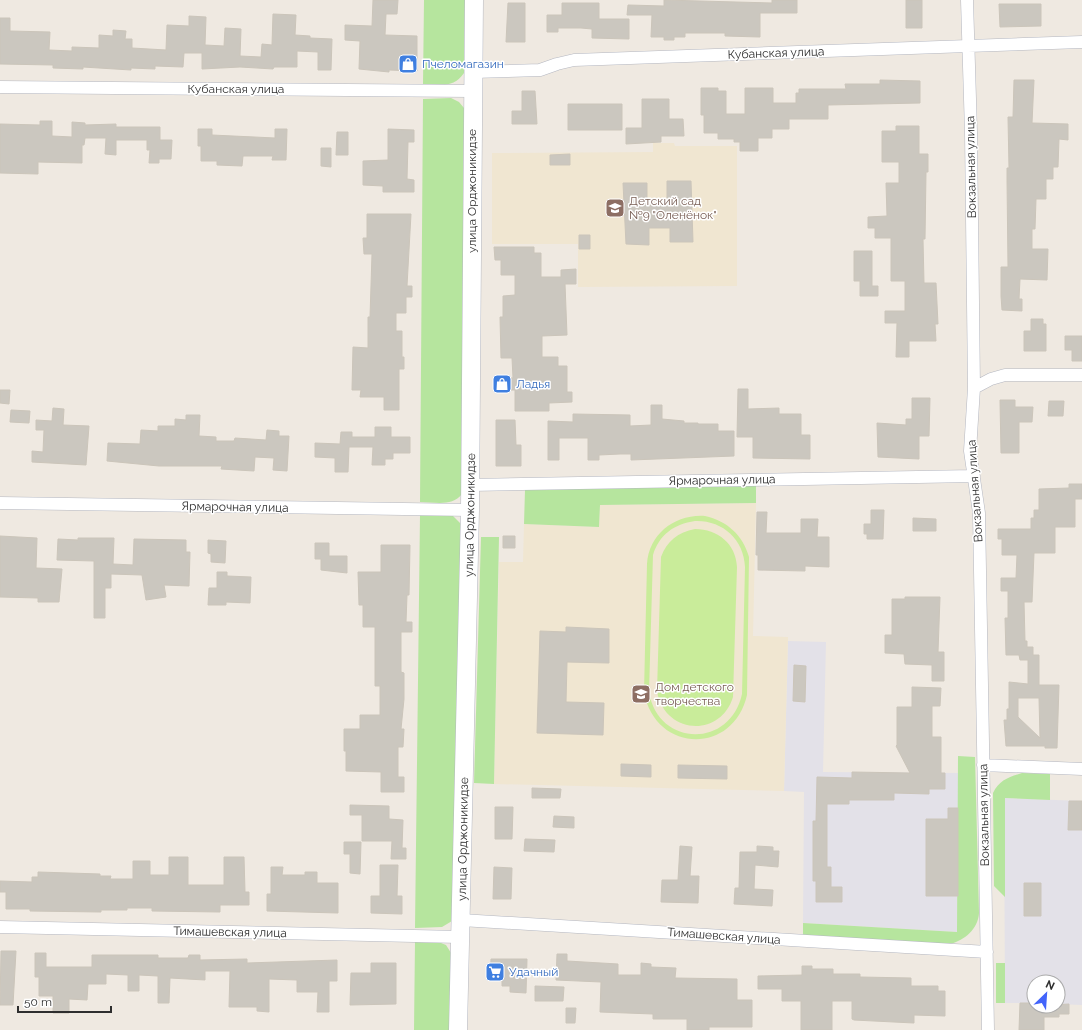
<svg xmlns="http://www.w3.org/2000/svg" width="1082" height="1030" font-family="Raleway,sans-serif">
	<style>
		.industrial { fill: #e3e1e8 }
		.education { fill: #f0e6d1 }
		.green { fill: #b6e59e }
		.pitch { fill: #c9ec9a; fill-rule: evenodd }
		.building { fill: #cbc7bf; stroke: #cbc5ba; fill-rule: evenodd }
		.lines { fill: none; stroke-linecap: round; stroke-linejoin: round }
		.minor-casing { stroke: #b4b7c1; stroke-width: 13 }
		.secondary-casing { stroke: #b4b7c1; stroke-width: 19 }
		.minor { stroke: #fff; stroke-width: 12 }
		.secondary { stroke: #fff; stroke-width: 18 }
		.labels { text-anchor: middle; dominant-baseline: central; stroke-width: 3; stroke-linejoin: round; paint-order: stroke }
		.street-label { font-size: 12px; fill: #2e2e2e; stroke: #fff }
		.shop-label { font-size: 12px; fill: #366cbe; stroke: #fff; text-anchor: start }
		.education-label { font-size: 12px; fill: #785e54; stroke: #fff; text-anchor: start }
	</style>
	<rect width="100%" height="100%" fill="#efe9e1"/>
	<path class="industrial" d="M788 641 826 642 823 772 959 773 957 932 803 923 804 792 784 791Z
		M1004 798 1082 801V1005L1058 1004V982H1034V1003H1005Z"/>
	<path class="education" d="M653 143H674L675 146H737V286L578 287V244H492V153L653 152Z
		M756 503 753 636 788 637 784 791 494 784 499 562H523L524 524 599 527 600 505Z"/>
	<path class="green" d="M424 0H465L464 73C453 89 441 84 423 84Z
		M451 98 459 102 464 108 462 494C452 507 435 502 420 502L423 99Z
		M756 485V503L600 505 599 527 524 524 525 490Z
		M420 515 453 516 461 524 452 921 442 927 415 928Z
		M481 537H499L494 784 474 783Z
		M958 756 975 757 979 913C978 929 965 940 950 944L803 935V923L957 932Z
		M1022 773 1050 774V800L1005 798V897L994 886 993 793C999 780 1009 777 1022 773Z
		M415 942 441 943 446 945 453 956 451 1030H414Z
		M996 963H1005V1003H996Z"/>
	<path class="pitch" d="M705 516C727 521 743 535 749 557L747 695C733 756 655 753 644 692L647 564C649 534 675 514 705 516ZM695 521C722 520 744 539 745 567L742 694C730 749 658 747 649 692L653 555C659 535 674 524 695 521Z
		M695 529C718 529 736 544 737 567L733 697C720 739 664 734 657 691L661 557C667 541 678 532 695 529Z"/>
	<path class="building" d="M373 0H398L397 14H386L385 35 417 36V71L389 70V72L359 69 360 41 345 40V25L372 26Z
		M664 0 772 3V0H797V13H760V37L725 36V33H685V37H674V40H664V37H651L652 15H627L628 5 664 6Z
		M906 0H922V28H906Z
		M508 3H525V42H506Z
		M562 3H599V19H629V39L592 38V29L581 28H558V32H547V15H562Z
		M999 4H1041V26L1000 27Z
		M273 14 296 15 295 35 310 36V38L332 39 331 70H318V52L297 51V67H274L273 69 240 67 202 69V53H184L183 67 155 66V69L131 68V70L83 67V69L53 68V65L0 64V18H10V31L50 32 49 50 72 51V47L99 48V35L113 36V30L126 31 125 39H132V48L166 50 167 25 189 26V16L206 17 205 45 224 46 225 28 241 29 240 56 261 57 262 44 272 45Z
		M880 80 920 81V103L828 105V119H789V129H772V138H758V151H740V142H734V139H718V133H704V115H701V88H718V91H726V114H745V88H773V103H796V93H799V89H846L845 84H880Z
		M1014 80H1034L1032 123 1068 124V140L1059 139 1058 167H1053V179H1046V199H1036L1035 229H1032V249H1048L1047 280 1020 279 1019 299H1022V311L1002 310 1001 296V267H1008L1007 179V168H1009L1008 117H1013Z
		M522 91H535L537 124H512V111H522Z
		M642 99H669V119H683L684 136H661V142L626 144V128H642Z
		M568 104H622V130H568Z
		M40 121H52V136L72 137V122L85 123V125L116 124V127H160V140H172L171 159H159V163H149L150 150H147V140H116V155L105 154 106 138H85L84 145H82V163L38 162V174L0 173V124L40 125Z
		M896 126H919V154H928V172H926L925 239H923L924 283H936L938 324H935L936 341H909V357H896L897 323H885V311H905V281H891V238H875V228H868V217L887 216 886 183H899V162H882V131H896Z
		M198 129H212V135L275 138V129H287L286 160H272L273 156H243L242 166 217 165V161H201V146H198Z
		M388 129 414 130V142H408L407 179 414 180V192H383V186L363 185V161L388 160Z
		M337 132H348V155H336Z
		M321 148H331V167L321 166Z
		M570 154V165H550V155Z
		M667 181H691L693 242H670V228H649V245L626 244 623 183H647V205H667Z
		M367 214H411L407 286H412V297H406V313H396V331H402V357H404V369H399V410H384V397H360L361 390H352L353 347 368 348V317H370L372 254H364L363 238H367Z
		M579 235H590V249H579Z
		M494 247H534V253H541V277H561V270L576 269V284H565L567 335 542 336V357H558V366H567V392H572V402L549 403V411H515V390H496V378H513L512 358H501L500 317H503V296L515 295V275H501V260H495Z
		M854 251H872V286H878V296H860V281H854Z
		M1031 319H1043V324H1046V351H1024V331H1031Z
		M1065 336H1082V361H1072V350H1065Z
		M738 389H748V409L779 408V414H801V435H810V459L753 458V437H737Z
		M0 390H10L9 404 0 403Z
		M912 398H930L929 436H919V459L878 457 877 423 906 425V419H912Z
		M1000 400H1015V407H1033L1032 422H1019V453H1001Z
		M1049 401H1064L1063 416H1048Z
		M651 405H662V419L684 421V423H698V424H718V431H734V456L631 460V454H620L599 455V460H588V438H559V460H548V421L573 422V414L630 415V426L651 425Z
		M53 408 64 409 63 425 89 426 86 465 32 462V451L43 452 44 430H36V420L52 421Z
		M11 410 30 411 29 423 10 422Z
		M186 415H200L199 436 216 437V441H234L235 438 266 440 267 430 279 431V436H289L287 471 273 470 274 458 255 457 254 471 221 469 222 466H159L107 461 108 443 140 444 141 430 158 431V426H175V419L186 420Z
		M496 420H515L516 445H521V466H496Z
		M375 427H391V437H410V453H393V459H385V465H372L373 447H349L348 472H335V458L315 457V443L340 444 341 432H352V437H375Z
		M1069 484H1082V499H1075V527H1055V553H1034L1032 602H1024L1025 641H1027V647H1033V655H1039V685H1059L1057 748H1045V746H1006L1004 720H1007V709H1009V682L1028 684V660H1020L1019 655H1006L1005 618H1008V591H1001V578H1016L1017 555H1002V539H998V529H1031V518H1034V510H1039V489L1069 488ZM1018 698H1039L1040 738 1018 717Z
		M871 510H884L883 539H867V534H864V524H871Z
		M757 512H767L766 533H801V519H818L817 537H829V567L805 566V571L758 570V555H756Z
		M913 518 936 519V531H913Z
		M0 536 37 538 36 568 62 569 59 602H38V598L0 597Z
		M503 536H515V548H503Z
		M78 538H114L113 564 133 565 134 539 186 540V552H190L189 586 164 585 166 597 146 600 142 575 111 574V588H105V618H94V561L57 560 58 539 78 540Z
		M208 540 226 541 225 563 211 562V554L208 553Z
		M315 543H329V556H347V573L321 570V559H315Z
		M381 545H410L409 595H407L406 622H412V632H401V672L404 673V699L401 729H404L403 747H398V777H404V792H381V772L346 771V751H344V729H360V715H380V686H375V627H363V605H359L358 572H381Z
		M217 572H227V576L251 577 250 603 226 602V605H208L209 588H217Z
		M905 597H940L938 652H944V681H932V665L905 664 904 654 885 653V635H892V599H905Z
		M566 627 609 629V663L567 662 566 702 604 703 603 735 537 733 540 631 566 632Z
		M794 665 806 666 805 702 793 701Z
		M912 687 941 688 940 706H932V737H941V773H945V789H929V794L894 793V800H849V804H827V867H831V887H842V902H816V881H813V821H816L817 777 852 778V772L910 773 896 746 897 745V707H912Z
		M621 764 651 765V777L621 776Z
		M678 765 727 766V779L678 778Z
		M532 788 561 789 560 798H532Z
		M1069 801H1082V830H1068Z
		M350 805 389 806V819L403 820 402 848H406V859H391L392 841H362V815H350Z
		M495 807H513L512 839H495Z
		M948 808H958V896H926V819H948Z
		M554 816 574 817V828L553 827Z
		M525 839 555 840 554 852 524 851Z
		M344 842H361L360 874 350 873V854H344Z
		M680 846 692 847 690 876H699L698 903 661 902 662 880H678Z
		M757 846 773 847V851H779L778 867 755 865 754 889 773 890 772 906 734 904 735 888H739L740 852H757Z
		M169 857H188V885H224V857H244L245 892H249V905H220V912L152 911V908H127V910H101V912L30 911V909H6V892H0V881L32 882V877H38V872L100 874V876H111L110 879H133V861H150V875H169Z
		M380 865H398L397 896H402V914L371 913V896H380Z
		M271 867H283L282 875H305V872H317V883H338V913L267 911V894H271Z
		M494 867 512 868 511 899H493Z
		M1024 883H1041V916H1024Z
		M1 951H16L13 1005H0Z
		M35 953H46V967H92V955H158V958H188L189 955H200V960L247 959V963L337 960V981H329V1012H317L318 992H297V980L269 979V1012L257 1011V1007H229L230 971H205V980L170 978 169 1003H158V976L139 975V991H128V975L106 974V984H88L87 1000 69 999V1013H53V996H39V977H35Z
		M557 954H567V961L618 964V975H641V963L651 964V967L676 968 675 978 737 979V1000H752V1027H709V1030H687V1019H653V1014L600 1012 601 982 556 980Z
		M491 959H527L526 993 510 992V986H502V978H490Z
		M371 963H396V1004L350 1005 351 973H371Z
		M802 966H812V969H833V974H860V977L911 978V986H938V991H945V1016L914 1015V1023L854 1020 852 1019V1001H832V1030H801V1001H782V989H758V976L802 975Z
		M535 986 564 987 563 1001H535Z
		M1020 1003H1034V1006L1069 1004V1014H1059V1017H1044V1030H1019Z
		M566 1008H576L575 1023H566Z"/>
	<g class="lines">
		<g class="minor-casing">
			<path id="minor" d="M967 0 971 132 974 388 970 451 979 513 988 1030
				M472 72 540 70 557 64 574 60 1082 42
				M0 87 472 91
				M974 388 991 379 1005 375H1082
				M471 485 974 476
				M0 503 470 510
				M983 765 1082 769
				M461 920 987 952
				M0 927 460 937"/>
		</g>
		<g class="secondary-casing">
			<path id="secondary" d="M458 1030 470 510 474 0"/>
		</g>
		<use href="#minor" class="minor"/>
		<use href="#secondary" class="secondary"/>
	</g>
	<defs>
		<g id="shop-square" transform="scale(1)"><rect x="-9" y="-9" width="18" height="18" rx="4" fill="#3f7fe0" stroke="#fff"/><path d="M-5-2.5h2.3a2.7 3.5 0 0 1 5.4 0H5L5.5 6h-11ZM-1.5-2.5h3a1.5 2.3 0 0 0-3 0Z" fill="#fff"/></g>
		<g id="school-square" transform="scale(1)"><rect x="-9" y="-9" width="18" height="18" rx="4" fill="#8d6e63" stroke="#fff"/><path d="M0-5L7-2L0 1L-7-2ZM-4 1L0 2.5L4 1V4Q0 6-4 4Z" fill="#fff"/></g>
		<g id="supermarket-square" transform="scale(1)"><rect x="-9" y="-9" width="18" height="18" rx="4" fill="#3f7fe0" stroke="#fff"/><path d="M-6-5.5h2.5l.6 2H6L4.5 2H-2.5L-4.4-4H-6ZM-1.5 3.2a1.3 1.3 0 1 0 .1 0ZM3 3.2a1.3 1.3 0 1 0 .1 0Z" fill="#fff"/></g>
	</defs>
	<g fill-rule="evenodd">
		<use href="#shop-square" x="408" y="64"/>
		<use href="#school-square" x="615" y="208"/>
		<use href="#shop-square" x="502" y="384"/>
		<use href="#school-square" x="641" y="694"/>
		<use href="#supermarket-square" x="495" y="972"/>
	</g>
	<g class="labels">
		<g class="street-label">
			<text transform="translate(776 53) rotate(-2)">Кубанская улица</text>
			<text x="236" y="89">Кубанская улица</text>
			<text transform="translate(971 167) rotate(-91)">Вокзальная улица</text>
			<text transform="translate(472 191) rotate(-90)">улица Орджоникидзе</text>
			<text transform="translate(722 480) rotate(-1)">Ярмарочная улица</text>
			<text transform="translate(975 491) rotate(-94)">Вокзальная улица</text>
			<text transform="translate(235 507) rotate(1)">Ярмарочная улица</text>
			<text transform="translate(470 515) rotate(-89)">улица Орджоникидзе</text>
			<text transform="translate(984 815) rotate(-91)">Вокзальная улица</text>
			<text transform="translate(463 839) rotate(-89)">улица Орджоникидзе</text>
			<text transform="translate(230 932) rotate(1)">Тимашевская улица</text>
			<text transform="translate(724 936) rotate(4)">Тимашевская улица</text>
		</g>
		<g class="shop-label">
			<text x="422" y="64">Пчеломагазин</text>
			<text x="516" y="384">Ладья</text>
			<text x="509" y="972">Удачный</text>
		</g>
		<g class="education-label">
			<text x="629" y="201">Детский сад<tspan x="629" dy="14">№9 "Оленёнок"</tspan></text>
			<text x="655" y="687">Дом детского<tspan x="655" dy="14">творчества</tspan></text>
		</g>
	</g>
	<g transform="translate(1046 994) rotate(25)"><circle r="19" fill="#ffffff" stroke="#ababab"/>
	<path d="M0-3L7 15L0 10L-7 15Z" fill="#4264fb"/>
	<text y="-6" font-size="11" font-weight="bold" text-anchor="middle" fill="#2e2e2e">N</text>
	</g>
	<path d="M18 1006v6h93v-6" fill="none" stroke="#2e2e2e" stroke-width="2"/>
	<text x="24" y="1006" font-size="12" fill="#2e2e2e" stroke="#ffffff" stroke-width="3" paint-order="stroke">50 m</text>
</svg>
